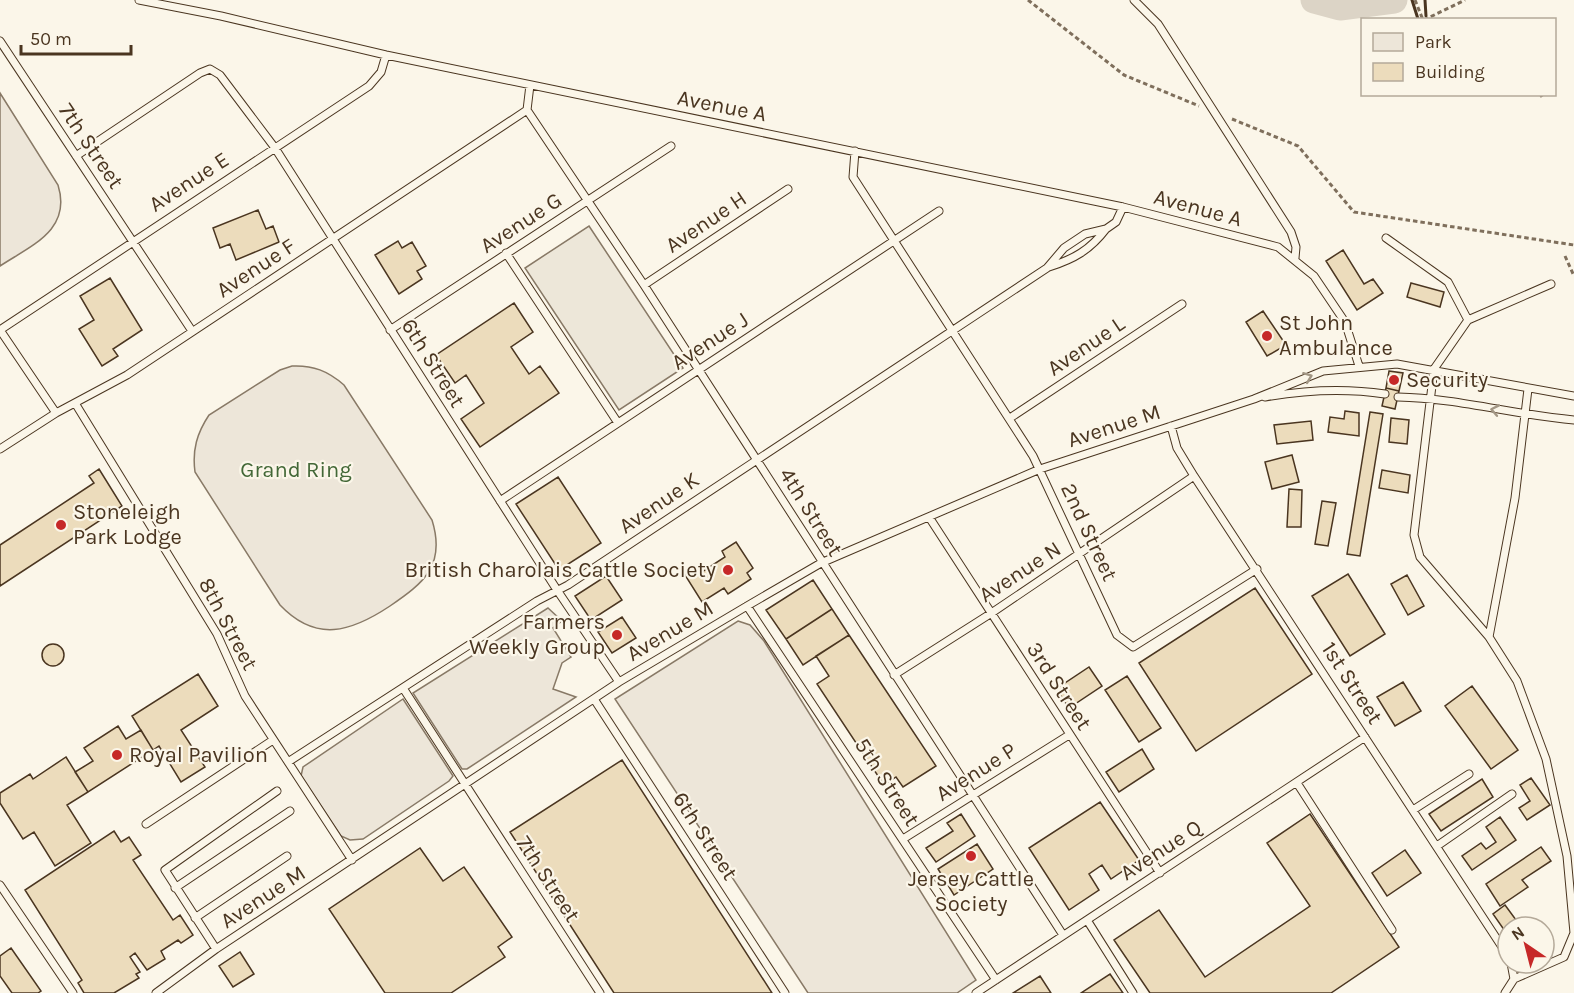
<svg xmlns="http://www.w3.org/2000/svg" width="1574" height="993" font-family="Karla,sans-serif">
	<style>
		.green { fill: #ede6d9; stroke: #887966; stroke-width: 1.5 }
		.parking { fill: #ede7d9; stroke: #887966; stroke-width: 1.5 }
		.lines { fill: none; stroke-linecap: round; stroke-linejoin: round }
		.river { stroke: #dcd4c6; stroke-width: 27 }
		.building { fill: #ecdcbc; stroke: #4a3520; stroke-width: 1.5 }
		.service-casing { stroke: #4a3520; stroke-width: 9 }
		.path { stroke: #7f6f5c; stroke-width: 3; stroke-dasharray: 4.5 3; stroke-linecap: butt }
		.service { stroke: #fbf6e9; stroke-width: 7 }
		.wall { stroke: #4a3520; stroke-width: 3 }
		.oneway { stroke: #a29684 }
		.poi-dot { fill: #c62828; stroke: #fbf6e9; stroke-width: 2 }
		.labels { text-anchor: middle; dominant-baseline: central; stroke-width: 4.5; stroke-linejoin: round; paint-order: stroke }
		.street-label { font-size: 22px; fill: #4a3520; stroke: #fbf6e9 }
		.poi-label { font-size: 22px; fill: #4a3520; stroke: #fbf6e9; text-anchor: start }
		.park-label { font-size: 22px; fill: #436837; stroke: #fbf6e9 }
	</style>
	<rect width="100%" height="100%" fill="#fbf6e9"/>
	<path class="green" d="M0 93 58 185C72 230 32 245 0 266Z
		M292 366C313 365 328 371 344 385L432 520C446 565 424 583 390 606 351 632 316 643 280 605L195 472C192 450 197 433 209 415L280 370Z
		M548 608 562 621 553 628 571 657 562 663 553 689 576 697 467 769H462L413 693Z
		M738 621 750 625 764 641 976 980 957 993H808L615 699Z
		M403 699 453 776 449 781 363 839 350 840 341 836 301 776 303 767Z"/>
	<path class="parking" d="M589 226 683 368 619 410 525 268Z"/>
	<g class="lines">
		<path class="river" d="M1314 0 1340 7 1394 0"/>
	</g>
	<path class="building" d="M258 210 266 229 273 226 279 242 236 260 230 244 220 248 213 228Z
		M398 241 402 248 412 242 426 266 417 271 422 279 399 294 375 255Z
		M1343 250 1364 284 1373 279 1383 293 1357 310 1326 261Z
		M110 278 142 330 113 349 118 356 102 366 79 329 94 320 80 296Z
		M1411 283 1444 292 1440 307 1407 297Z
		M514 303 533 332 511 347 529 374 540 366 559 393 480 447 461 419 484 403 466 375 455 383 436 355Z
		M1263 311 1286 345 1267 356 1246 322Z
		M1389 371 1403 373 1399 391 1386 388Z
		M1386 388 1399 391 1395 409 1382 406Z
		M1345 411 1359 413V436L1328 432 1330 417 1344 419Z
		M1370 412 1383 414 1360 556 1347 554Z
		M1391 418 1409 420 1407 444 1389 442Z
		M1311 421 1313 440 1277 444 1274 425Z
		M1292 455 1299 482 1272 489 1265 462Z
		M99 469 122 506 0 586V545L94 483 89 476Z
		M1382 470 1410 475 1408 493 1379 488Z
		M558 477 601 543 559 570 516 504Z
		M1289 489 1302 490 1301 527H1287Z
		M1322 501 1336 503 1328 546 1315 544Z
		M736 542 753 568 747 573 751 579 728 594 724 588 702 602 685 575 698 566 702 572 725 557 722 551Z
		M1348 574 1385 634 1350 656 1312 596Z
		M1407 575 1424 606 1408 615 1391 584Z
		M606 576 622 600 591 620 575 596Z
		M813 580 832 609 786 639 766 610Z
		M1255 588 1312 674 1196 751 1139 663Z
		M832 609 849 635 803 665 786 639Z
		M622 617 636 638 612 653 598 632Z
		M849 635 936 766 903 787 896 777 884 785 817 684 829 676 816 656Z
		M42 655a11 11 0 1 1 22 0a11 11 0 1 1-22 0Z
		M1089 667 1102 686 1069 708 1056 689Z
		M198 674 218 706 181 730 205 767 181 782 159 746 153 750 132 716Z
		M1127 676 1161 728 1139 742 1105 690Z
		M1403 682 1421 711 1395 726 1377 697Z
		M1472 686 1518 750 1491 769 1445 706Z
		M118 726 126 739 141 730 153 750 88 792 75 772 93 761 84 748Z
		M1142 749 1154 769 1119 792 1106 772Z
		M66 757 88 792 67 805 91 843 55 866 34 832 23 839 0 803V793L30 774 33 779Z
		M622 760 772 993H614L510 832Z
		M1531 778 1550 805 1527 820 1519 808 1530 801 1520 785Z
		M1482 779 1493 797 1441 831 1429 814Z
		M1100 802 1139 860 1111 879 1102 865 1089 874 1099 890 1069 910 1029 848Z
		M961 814 975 836 936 862 926 848 953 831 947 823Z
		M1310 814 1399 947 1331 993H1150L1114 940 1159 910 1205 977 1310 906 1267 843Z
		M1500 817 1516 840 1472 870 1462 856 1481 843 1486 849 1496 842 1486 827Z
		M114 831 121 842 129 837 141 855 133 860 173 920 180 915 193 935 181 943 178 940 161 951 165 959 147 970 135 953 130 957 140 972 136 974 139 978 114 993H84L78 983 82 980 25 890Z
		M977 844 993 869 954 895 938 869Z
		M1541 847 1551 861 1522 880 1528 887 1500 906 1486 884Z
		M420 848 443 881 464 867 512 937 498 947 505 957 451 993H385L329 909Z
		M1405 850 1421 873 1387 896 1372 873Z
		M1505 905 1519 924 1508 927 1507 934 1493 914Z
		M11 948 41 991 38 993H12L0 976V956Z
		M240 952 254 974 233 987 219 966Z
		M1110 974 1123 993H1081Z
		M1040 976 1051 993H1013Z"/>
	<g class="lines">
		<g class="service-casing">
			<path id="service" d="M139 0 221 16 386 55 1123 207 1278 247 1314 276 1345 322 1359 366
				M1134 0 1158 24 1291 232 1296 247 1295 258
				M0 41 192 331
				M527 110 644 285 1063 935
				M527 110 530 85
				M855 151 853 177 1033 456 1117 635 1133 647 1257 569
				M76 156 200 73 210 69 220 75 275 148 557 590 619 682
				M1386 238 1448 282 1468 320 1434 369 1414 535 1420 557 1489 637 1517 681 1546 759 1567 856 1574 933 1564 957 1514 979 1505 993
				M506 253 618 423
				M1049 267C1074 259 1090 250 1106 229
				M644 285 788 189
				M1468 320 1551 284
				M0 330 369 86 381 72 386 55
				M0 330 56 413
				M390 330 671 146
				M1265 397C1305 390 1345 388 1385 394
				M1398 397C1457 398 1515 415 1574 420
				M75 403 217 634 245 696 352 860
				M1010 418 1182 304
				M1171 426 1177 448 1194 476 1508 956
				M0 449 56 413 127 375 527 110
				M500 501 939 211
				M929 517 1160 873
				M747 606 996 980
				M1489 637 1515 498 1528 389
				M894 675 990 614 1194 476
				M403 688 600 993
				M594 699 785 993
				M288 762 537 601 568 585 1047 268 1064 248 1085 234 1106 229 1116 222 1123 207
				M1297 783 1392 930
				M1413 810 1469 774
				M146 824 273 740
				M903 839 1069 735
				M1437 846 1512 794
				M0 885 73 993
				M175 888 290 811
				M195 918 287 856
				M1087 920 1133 993
				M216 949 165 870 277 791
				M1511 963 1514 979
				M156 993 216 949 619 682 747 606 821 563 1040 469 1254 399 1323 371 1397 364 1574 396
				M976 993 1365 737"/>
		</g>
		<path class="path" d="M1028 0 1124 75 1199 106
			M1415 0 1423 20
			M1424 20 1465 0
			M1540 94 1542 97
			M1232 119 1298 146 1354 212 1574 245
			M1565 256 1574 276"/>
		<use href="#service" class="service"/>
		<path class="wall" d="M1412 0 1418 19
			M1425 0 1426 16"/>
	</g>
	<defs><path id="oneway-chevron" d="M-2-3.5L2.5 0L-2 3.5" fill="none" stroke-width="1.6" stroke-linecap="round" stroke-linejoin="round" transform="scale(1.5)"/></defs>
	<g class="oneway">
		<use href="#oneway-chevron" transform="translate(1308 377) rotate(-21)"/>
		<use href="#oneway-chevron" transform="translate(1495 410) rotate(-169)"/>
	</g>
	<g class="poi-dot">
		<circle cx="1267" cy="336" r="6"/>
		<circle cx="1394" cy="380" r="6"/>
		<circle cx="61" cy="525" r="6"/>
		<circle cx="728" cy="570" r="6"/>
		<circle cx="617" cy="635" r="6"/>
		<circle cx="117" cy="755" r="6"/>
		<circle cx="971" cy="856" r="6"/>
	</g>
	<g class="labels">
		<g class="street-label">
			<text transform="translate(722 106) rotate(11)">Avenue A</text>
			<text transform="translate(91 146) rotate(56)">7th Street</text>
			<text transform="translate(189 182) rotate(-33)">Avenue E</text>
			<text transform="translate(1198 208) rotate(15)">Avenue A</text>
			<text transform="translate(706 222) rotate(-34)">Avenue H</text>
			<text transform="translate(521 223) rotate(-33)">Avenue G</text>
			<text transform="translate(256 268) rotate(-33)">Avenue F</text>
			<text transform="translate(710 341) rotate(-33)">Avenue J</text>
			<text transform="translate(1086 346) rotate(-34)">Avenue L</text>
			<text transform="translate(433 363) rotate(58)">6th Street</text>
			<text transform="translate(1114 426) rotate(-18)">Avenue M</text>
			<text transform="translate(659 503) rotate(-34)">Avenue K</text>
			<text transform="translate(811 512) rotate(58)">4th Street</text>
			<text transform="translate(1089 532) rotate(65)">2nd Street</text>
			<text transform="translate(1020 572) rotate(-33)">Avenue N</text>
			<text transform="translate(228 624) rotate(62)">8th Street</text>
			<text transform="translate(670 631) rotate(-31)">Avenue M</text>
			<text transform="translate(1352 683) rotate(57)">1st Street</text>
			<text transform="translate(1059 686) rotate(57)">3rd Street</text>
			<text transform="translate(976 772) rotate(-32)">Avenue P</text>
			<text transform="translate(887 782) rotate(57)">5th Street</text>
			<text transform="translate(705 836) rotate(57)">6th Street</text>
			<text transform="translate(1161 850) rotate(-33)">Avenue Q</text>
			<text transform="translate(548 879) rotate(57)">7th Street</text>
			<text transform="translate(263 897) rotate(-33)">Avenue M</text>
		</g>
		<g class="poi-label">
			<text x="1279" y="323">St John<tspan x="1279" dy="25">Ambulance</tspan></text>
			<text x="1406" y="380">Security</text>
			<text x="73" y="512">Stoneleigh<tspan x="73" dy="25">Park Lodge</tspan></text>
			<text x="716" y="570" text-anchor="end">British Charolais Cattle Society</text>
			<text x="605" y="622" text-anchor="end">Farmers<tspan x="605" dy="25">Weekly Group</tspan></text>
			<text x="129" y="755">Royal Pavilion</text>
			<text x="971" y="879" text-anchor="middle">Jersey Cattle<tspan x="971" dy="25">Society</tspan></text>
		</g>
		<g class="park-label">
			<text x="296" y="470">Grand Ring</text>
		</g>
	</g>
	<rect x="1361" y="18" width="195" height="78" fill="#fbf6e9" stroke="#b4a999" stroke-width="1.5"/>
	<rect x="1373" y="33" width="30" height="18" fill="#ede6d9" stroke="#b4a999" stroke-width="1.5"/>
	<text x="1415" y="48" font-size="18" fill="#4a3520">Park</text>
	<rect x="1373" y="63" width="30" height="18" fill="#ecdcbc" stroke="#b4a999" stroke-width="1.5"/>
	<text x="1415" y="78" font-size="18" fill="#4a3520">Building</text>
	<g transform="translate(1526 945) rotate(325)"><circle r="28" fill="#fbf6e9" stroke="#b4a999" stroke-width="1.5"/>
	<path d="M0-4.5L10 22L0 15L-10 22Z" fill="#c62828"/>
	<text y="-9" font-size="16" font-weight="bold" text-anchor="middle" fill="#4a3520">N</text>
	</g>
	<path d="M21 45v9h110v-9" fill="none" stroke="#4a3520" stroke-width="3"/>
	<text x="30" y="45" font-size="18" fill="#4a3520" stroke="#fbf6e9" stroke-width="4.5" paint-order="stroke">50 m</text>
</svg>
